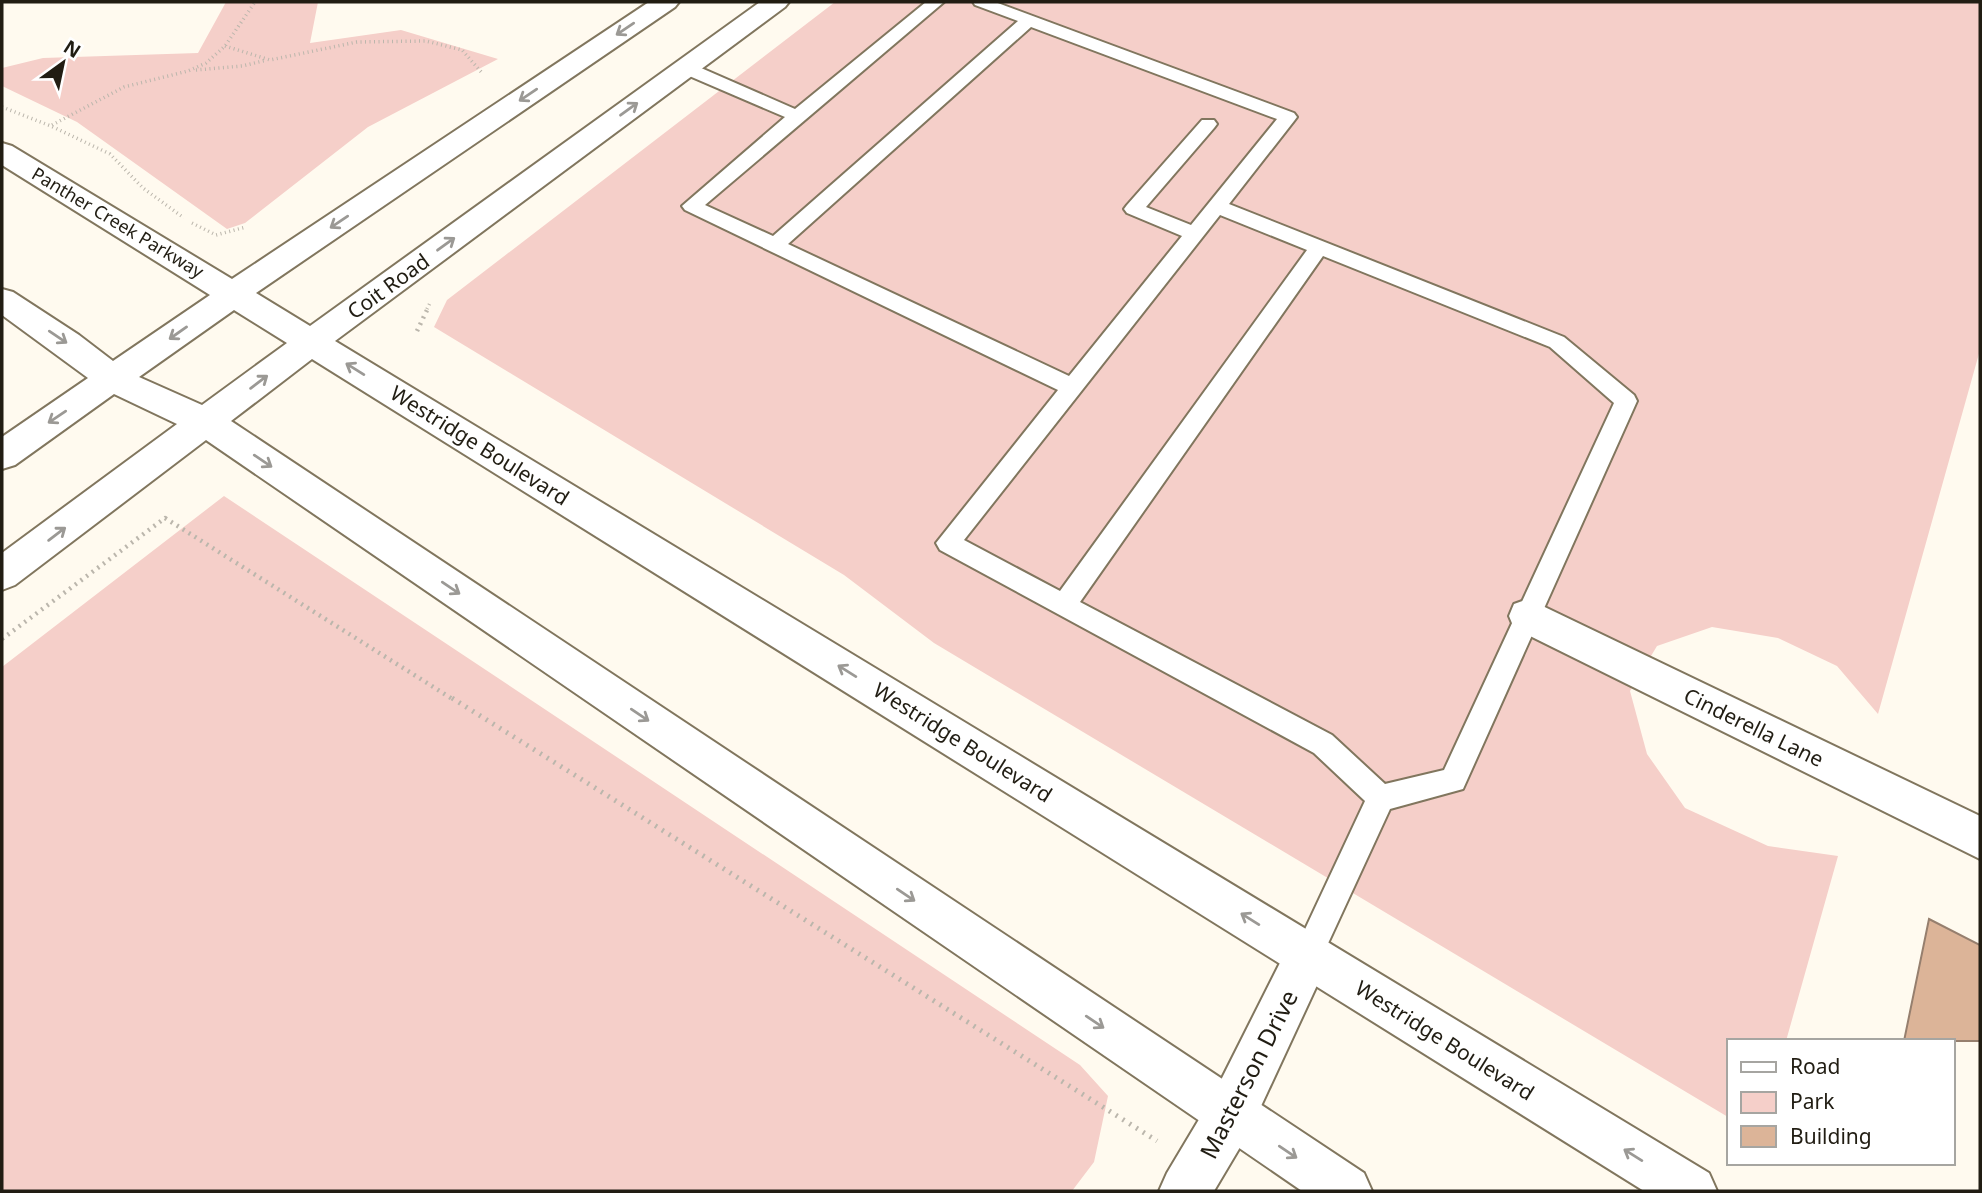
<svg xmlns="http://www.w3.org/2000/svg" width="1982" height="1193" font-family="'Noto Sans',sans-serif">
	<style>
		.green { fill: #f5cfc9 }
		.building { fill: #dcb498; stroke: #967f6e; stroke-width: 2 }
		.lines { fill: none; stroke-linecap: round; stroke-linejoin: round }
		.service-casing { stroke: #81765e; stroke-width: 4 }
		.minor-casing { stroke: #81765e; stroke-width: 4 }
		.secondary-casing { stroke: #81765e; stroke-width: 4 }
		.path-far2 { stroke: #bbb6ac; stroke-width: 3.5; stroke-dasharray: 1 3.5; stroke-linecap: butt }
		.path-far1 { stroke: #bbb6ac; stroke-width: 4.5; stroke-dasharray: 2 5; stroke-linecap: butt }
		.path { stroke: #bbb6ac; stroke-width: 5; stroke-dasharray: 2 6; stroke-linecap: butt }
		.service { fill: #fff; fill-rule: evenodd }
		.minor { fill: #fff; fill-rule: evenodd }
		.secondary { fill: #fff; fill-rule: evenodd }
		.oneway { stroke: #9b9995 }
		.labels { text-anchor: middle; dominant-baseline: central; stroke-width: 5; stroke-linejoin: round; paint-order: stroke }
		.far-street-label { font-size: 18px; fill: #211d13; stroke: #fff }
		.street-label { font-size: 21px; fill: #211d13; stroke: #fff }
		.near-street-label { font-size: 24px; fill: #211d13; stroke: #fff }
	</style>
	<rect width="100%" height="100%" fill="#fffaef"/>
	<path class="green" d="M226 2H318L310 43 401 30 498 59 368 127 245 223 227 229 77 122 2 86V68L43 58 198 53Z
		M835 2H1980V350L1878 714 1837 666 1778 638 1712 627 1657 646 1630 691 1647 754 1685 808 1768 846 1838 856 1786 1041H1728V1117L934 643 844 575 434 327 447 300Z
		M224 496 1080 1065 1108 1096 1094 1162 1072 1191H2V667Z"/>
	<path class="building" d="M1929 919 1980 945V1041H1904Z"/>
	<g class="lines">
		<g class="service-casing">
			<path id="service" d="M926 2H944L705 205 773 236 1018 21 975 5 973 2H995L1294 113 1297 117 1294 121 1229 204 1564 337 1634 395 1637 401 1463 789 1390 809 1318 965 1308 970 1298 965 1293 955 1365 801 1314 753 940 550 936 543 1058 390 685 210 682 206 785 117 680 72 677 68 680 64H692L795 109ZM1031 27 1277 119 1191 225 1146 207 1214 128 1217 124 1214 120H1202L1127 205 1124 209 1127 213 1182 236 1069 376 788 244ZM1220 215 1307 250 1060 591 964 540ZM1323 256 1550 347 1614 403 1444 770 1385 784 1332 735 1080 602Z"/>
		</g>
		<g class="minor-casing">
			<path id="minor" d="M1528 599 1980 816V859L1514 628 1509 616 1514 604Z
				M1308 932 1324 939 1331 955 1249 1132 1214 1191H1159L1167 1173 1213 1096 1292 939Z"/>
		</g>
		<g class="secondary-casing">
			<path id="secondary" d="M649 2H679L675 7 256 293 310 326 760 2H789L785 7 335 341 1709 1173 1717 1191H1644L312 359 231 421 1364 1173 1372 1191H1302L206 440 15 585 2 590V553L177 424 114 394 15 465 2 469V437L88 378 2 315V289L13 292 79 335 113 361 210 295 2 165V143L12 146 232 279ZM234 310 287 343 202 405 139 377Z"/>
		</g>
		<path class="path-far2" d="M225 46 270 60 357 42 426 41 462 50 483 74
			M196 70 242 66 267 60
			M2 107 51 126 110 154 143 188 184 218
			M52 125 124 87 188 71 206 63 225 46 255 2
			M192 223 216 235 246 227
			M427 309 431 301"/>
		<path class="path-far1" d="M417 331 428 308
			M2 639 165 518 454 700"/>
		<path class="path" d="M452 698 1157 1141"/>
		<use href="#service" class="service"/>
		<use href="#minor" class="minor"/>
		<use href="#secondary" class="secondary"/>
	</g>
	<defs><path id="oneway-shaft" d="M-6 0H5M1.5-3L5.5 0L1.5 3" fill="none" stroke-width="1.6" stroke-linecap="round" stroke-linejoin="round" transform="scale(1.75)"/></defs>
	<g class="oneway">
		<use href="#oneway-shaft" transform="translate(625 29) rotate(146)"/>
		<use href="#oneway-shaft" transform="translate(528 95) rotate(146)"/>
		<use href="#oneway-shaft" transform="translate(629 109) rotate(-36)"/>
		<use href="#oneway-shaft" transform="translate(339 222) rotate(146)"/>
		<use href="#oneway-shaft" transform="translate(446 244) rotate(-36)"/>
		<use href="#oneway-shaft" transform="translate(178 333) rotate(145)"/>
		<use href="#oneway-shaft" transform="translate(58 337) rotate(34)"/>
		<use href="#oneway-shaft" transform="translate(355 369) rotate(-148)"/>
		<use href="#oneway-shaft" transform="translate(259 382) rotate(-37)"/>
		<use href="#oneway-shaft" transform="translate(57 417) rotate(146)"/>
		<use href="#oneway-shaft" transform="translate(263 461) rotate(34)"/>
		<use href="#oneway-shaft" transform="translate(57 534) rotate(-37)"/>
		<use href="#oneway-shaft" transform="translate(451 588) rotate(34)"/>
		<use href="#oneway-shaft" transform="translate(847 671) rotate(-148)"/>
		<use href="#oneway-shaft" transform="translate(640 715) rotate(34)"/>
		<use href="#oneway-shaft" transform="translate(906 895) rotate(34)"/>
		<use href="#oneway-shaft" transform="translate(1250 919) rotate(-148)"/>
		<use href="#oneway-shaft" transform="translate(1095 1022) rotate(34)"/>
		<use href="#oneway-shaft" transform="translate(1288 1152) rotate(34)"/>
		<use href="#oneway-shaft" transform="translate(1633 1155) rotate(-148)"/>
	</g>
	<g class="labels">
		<g class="far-street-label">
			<text transform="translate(118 222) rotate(31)">Panther Creek Parkway</text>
		</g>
		<g class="street-label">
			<text transform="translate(388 286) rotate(-36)">Coit Road</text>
			<text transform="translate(480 445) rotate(32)">Westridge Boulevard</text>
			<text transform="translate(1754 727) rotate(26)">Cinderella Lane</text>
			<text transform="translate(963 742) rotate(32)">Westridge Boulevard</text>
			<text transform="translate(1445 1040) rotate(32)">Westridge Boulevard</text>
		</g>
		<g class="near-street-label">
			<text transform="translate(1248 1074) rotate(-63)">Masterson Drive</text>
		</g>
	</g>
	<rect width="1982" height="1193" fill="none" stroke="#211d13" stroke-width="7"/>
	<rect x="1727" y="1039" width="228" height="126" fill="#ffffff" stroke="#a6a5a1" stroke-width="2"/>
	<rect x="1741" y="1062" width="35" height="10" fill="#ffffff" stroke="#a6a5a1" stroke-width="2"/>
	<text x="1790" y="1074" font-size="21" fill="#211d13">Road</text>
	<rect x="1741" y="1092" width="35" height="21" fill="#f5cfc9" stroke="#a6a5a1" stroke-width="2"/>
	<text x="1790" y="1109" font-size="21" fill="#211d13">Park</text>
	<rect x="1741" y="1126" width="35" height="21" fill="#dcb498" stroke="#a6a5a1" stroke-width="2"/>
	<text x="1790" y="1144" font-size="21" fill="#211d13">Building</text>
	<g transform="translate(63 63) rotate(33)" stroke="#ffffff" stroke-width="5" paint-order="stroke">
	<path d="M0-5L12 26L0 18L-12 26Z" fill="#211d13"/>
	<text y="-10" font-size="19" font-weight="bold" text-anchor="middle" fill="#211d13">N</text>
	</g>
</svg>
